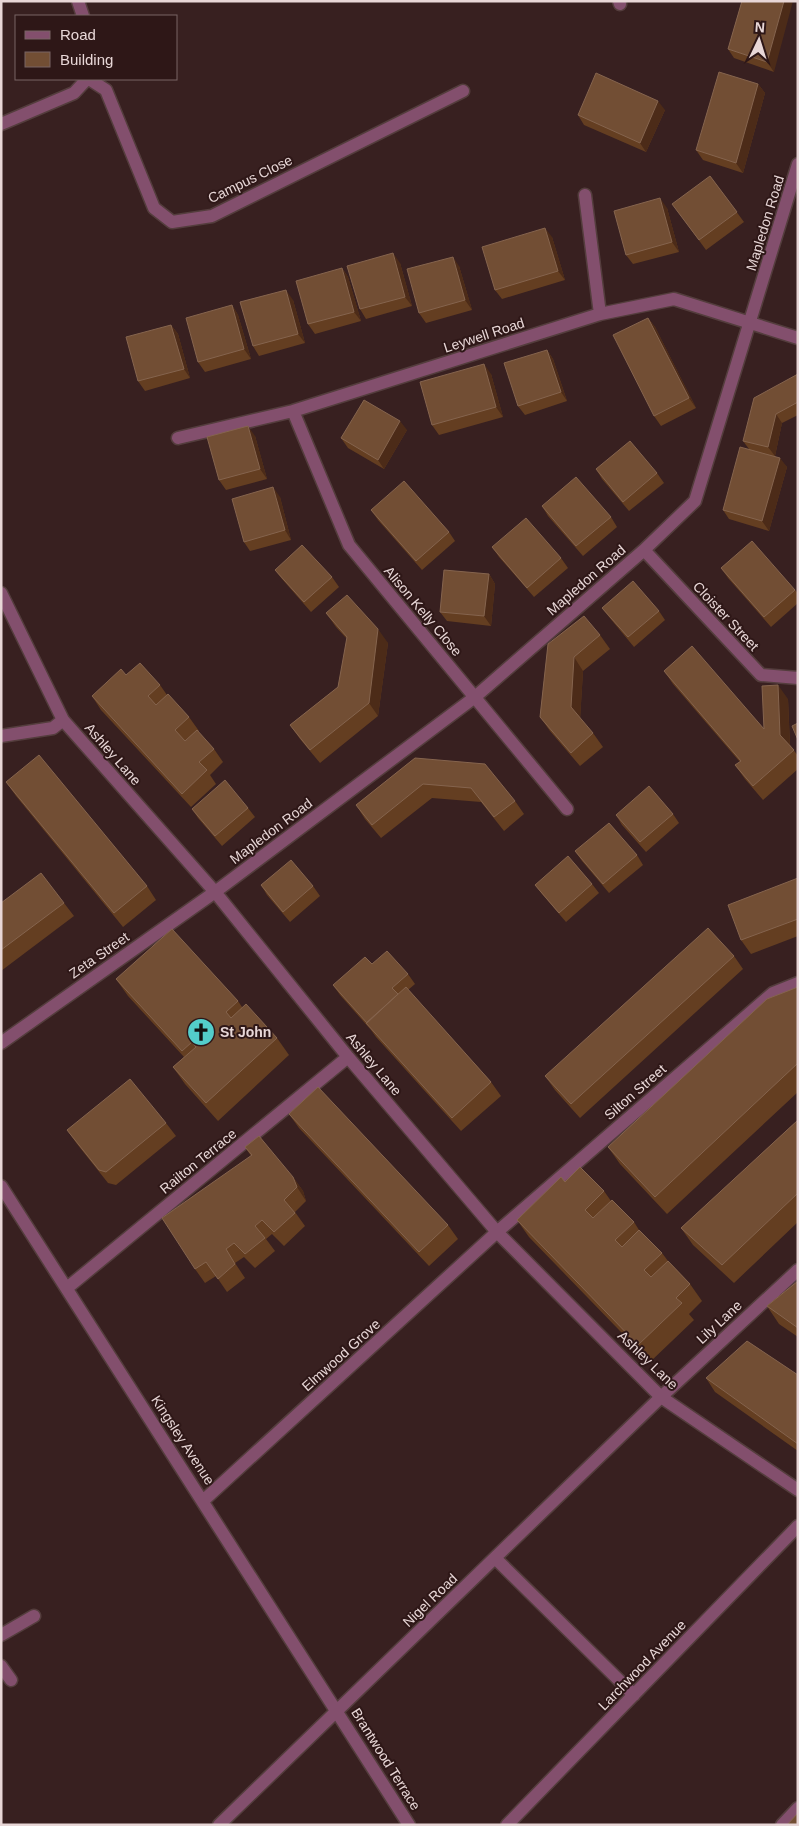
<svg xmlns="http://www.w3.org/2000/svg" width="799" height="1826" font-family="Helvetica,sans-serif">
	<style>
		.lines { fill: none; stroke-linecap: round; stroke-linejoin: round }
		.minor-casing { stroke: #543d3d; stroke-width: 15 }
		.minor { stroke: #834f6d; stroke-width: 12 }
		.wall { fill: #643e21 }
		.shaded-wall { fill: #4c2b18 }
		.building { fill: #724e34; stroke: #85644e }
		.labels { text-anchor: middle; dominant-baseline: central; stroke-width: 4; stroke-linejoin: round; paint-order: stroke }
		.street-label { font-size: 14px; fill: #e8d7d7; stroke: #2e1717 }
		.poi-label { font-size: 14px; font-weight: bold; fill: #e8d7d7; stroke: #2e1717; text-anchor: start }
	</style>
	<rect width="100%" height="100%" fill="#382020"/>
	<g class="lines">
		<g class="minor-casing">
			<path id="minor" d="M78 1 83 16
				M619 1 620 4
				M89 79 106 90 154 208 172 222 212 216 463 91
				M1 124 74 93 87 79
				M585 195 600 314
				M293 411 349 545 567 809
				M178 438 293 411 600 314 674 299 798 338
				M644 550 761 675 798 678
				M1 593 63 720 215 892 348 1057 497 1232 661 1397 798 1490
				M1 736 53 728 63 720
				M1 1043 215 892 475 697 644 550 695 501 798 164
				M1 1186 409 1825
				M67 1288 348 1057
				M204 1500 497 1232 773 993 798 983
				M495 1558 634 1695
				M1 1635 34 1616
				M1 1666 11 1680
				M219 1825 661 1397 798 1270
				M507 1825 798 1526
				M782 1825 798 1808"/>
		</g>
		<use href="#minor" class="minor"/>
	</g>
	<path class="wall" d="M742 1 774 72 734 58 728 49Z
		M758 84 765 93 743 173 703 160 696 150Z
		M665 110 646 152 584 125 578 115Z
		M710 176 744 222 706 250 679 213Z
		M667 208 679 252 633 264 626 255Z
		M552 237 565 280 502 299 495 290Z
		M400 263 412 306 366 319 360 309Z
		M459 266 472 310 426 323 419 313Z
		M342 268 348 277 361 321 315 334 308 324Z
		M293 300 305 343 259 356 253 346Z
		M232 305 238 315 251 359 205 372 198 362Z
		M648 318 655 327 696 408 661 426 654 416Z
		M171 325 178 334 190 378 145 391 138 381Z
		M547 350 553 359 567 401 525 415 518 406Z
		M491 374 503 417 439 435 432 425Z
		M798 374V415L782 423 775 456 787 467 769 531 729 519 723 510 749 449 743 441Z
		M407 430 384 469 348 448 341 438Z
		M255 436 267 479 226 490 219 480Z
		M596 469 657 473 664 483 629 511 602 479Z
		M280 497 291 540 250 551 244 542Z
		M542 506 611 517 617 527 583 556 548 516Z
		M371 510 449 532 455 541 422 570 378 520Z
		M492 547 561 558 568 568 534 597 499 557Z
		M721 568 795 590 798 593V603L771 627 728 578Z
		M275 570 332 577 339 587 311 612 282 579Z
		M489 574 495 584 491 626 447 621 440 612Z
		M602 608 659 611 665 620 634 647 609 617Z
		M326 613 388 643 378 716 320 763 300 739 290 725 338 687 347 639 336 627Z
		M600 635 610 649 583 671 580 719 593 733 603 747 580 766 550 731 540 717 548 644Z
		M664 671 764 729 788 699 790 745 798 756V769L763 800 745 779 735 765 740 762 673 684Z
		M126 675 160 685 167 695 189 717 199 731 198 732 214 749 223 762 210 775 216 784 191 807 101 710 92 696Z
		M415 758 515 801 524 814 504 831 481 802 432 798 381 838 365 819 356 805Z
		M6 782 147 886 156 900 123 927 16 796Z
		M248 808 255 817 222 846 198 818 192 809Z
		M673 814 679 823 646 852 622 825 616 815Z
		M575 851 637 855 643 865 609 893 582 861Z
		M798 878V936L751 954 741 940Z
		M592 884 599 893 566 922 542 894 535 885Z
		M261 885 313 886 320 896 290 922 267 895Z
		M1 903H64L74 916 1 971Z
		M734 956 743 969 580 1118 555 1090 545 1076Z
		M372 964 408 974 415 984 408 990 491 1082 501 1096 461 1131 376 1037 371 1030 340 995 333 985Z
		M116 979 238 1001 242 1007 277 1038 289 1055 218 1121 185 1084 173 1067 184 1057 128 996Z
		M798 987V1092L667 1214 620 1164 608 1147Z
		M289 1114 448 1225 458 1239 429 1266 299 1128Z
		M798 1120V1222L734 1283 693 1245 681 1228Z
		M166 1123 176 1136 116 1185 108 1183 77 1144 67 1130Z
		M245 1147 293 1177 303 1191 306 1201 295 1212 305 1226 284 1246 272 1234 266 1239 275 1251 255 1268 244 1257 235 1263 245 1278 227 1292 216 1276 205 1283 195 1269 251 1156Z
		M565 1182 604 1191 611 1201 634 1222 639 1230 662 1253 668 1261 690 1284 702 1301 689 1314 694 1320 650 1362 529 1237 517 1220Z
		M798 1281V1337L779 1324 767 1306Z
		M798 1375V1451L715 1392 706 1378Z"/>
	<path class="shaded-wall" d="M784 1H793L774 72 767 62Z
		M758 84 765 93 743 173 736 163Z
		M658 101 665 110 646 152 640 143Z
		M660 198 667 208 679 252 672 242Z
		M545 228 552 237 565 280 558 271Z
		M393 253 400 263 412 306 405 297Z
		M453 257 459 266 472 310 465 300Z
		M342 268 348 277 361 321 354 312Z
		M286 290 293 300 305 343 298 334Z
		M232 305 238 315 251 359 244 349Z
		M648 318 655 327 696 408 689 398Z
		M171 325 178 334 190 378 184 369Z
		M547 350 553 359 567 401 561 392Z
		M484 364 491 374 503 417 496 407Z
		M776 414 782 423 775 456 768 447Z
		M400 421 407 430 384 469 378 460Z
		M248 426 255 436 267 479 260 469Z
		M780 458 787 467 769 531 762 521Z
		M273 487 280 497 291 540 285 530Z
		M489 574 495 584 491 626 484 616Z
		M378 629 388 643 378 716 369 703Z
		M574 657 583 671 580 721 571 707Z
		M778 685 788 699 790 748 780 735Z
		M293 1177 303 1191 306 1201 297 1187Z"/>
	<path class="building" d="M742 1H784L767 62 728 49Z
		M719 72 758 84 736 163 696 150Z
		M596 73 658 101 640 143 578 115Z
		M710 176 737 212 699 240 672 204Z
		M660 198 672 242 626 255 614 211Z
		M545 228 558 271 495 290 482 247Z
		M393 253 405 297 360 309 347 266Z
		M453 257 465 300 419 313 407 269Z
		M342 268 354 312 308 324 296 281Z
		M286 290 298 334 253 346 240 302Z
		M232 305 244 349 198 362 186 318Z
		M648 318 689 398 654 416 613 335Z
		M171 325 184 369 138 381 126 337Z
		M547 350 561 392 518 406 504 363Z
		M484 364 496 407 432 425 420 382Z
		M798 374V402L776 414 768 447 743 441 754 398Z
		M364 400 400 421 378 460 341 438Z
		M248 426 260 469 219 480 207 437Z
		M630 441 657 473 623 502 596 469Z
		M740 447 780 458 762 521 723 510Z
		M576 477 611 517 576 546 542 506Z
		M404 481 449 532 416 561 371 510Z
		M273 487 285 530 244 542 232 499Z
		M526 518 561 558 527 588 492 547Z
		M752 541 795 590 764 617 721 568Z
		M302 545 332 577 304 602 275 570Z
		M444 570 489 574 484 616 440 612Z
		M633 581 659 611 628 637 602 608Z
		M347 595 378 629 369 703 310 750 290 725 338 687 347 637 326 613Z
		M584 616 600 635 574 657 571 707 593 733 571 753 540 717 548 644Z
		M692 646 764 729 762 686 778 685 780 735 794 750 753 786 735 765 741 761 664 671Z
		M140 663 160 685 148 696 156 705 168 694 189 717 175 730 185 741 197 730 214 749 199 762 207 770 182 794 92 696 121 669 126 675Z
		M798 723V740L792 726Z
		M39 755 147 886 114 913 6 782Z
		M415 758 485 764 515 801 494 817 471 788 423 784 372 825 356 805Z
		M225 780 248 808 215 836 192 809Z
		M649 786 673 814 640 842 616 815Z
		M609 823 637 855 603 884 575 851Z
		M568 856 592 884 559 913 535 885Z
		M291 860 313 886 283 912 261 885Z
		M41 873 64 903 1 950V903Z
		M798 878V919L741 940 728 905Z
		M708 928 734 956 571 1104 545 1076Z
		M172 929 238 1001 226 1012 231 1018 246 1004 277 1038 206 1103 173 1067 196 1047 192 1042 182 1051 116 979Z
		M387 951 408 974 392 988 398 994 367 1023 333 985 365 957 372 964Z
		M406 987 491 1082 452 1118 366 1023Z
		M798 987V1063L655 1197 608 1147 767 999Z
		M130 1079 166 1123 106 1172 99 1170 67 1130Z
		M318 1087 448 1225 419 1252 289 1114Z
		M798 1120V1193L722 1265 681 1228Z
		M259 1136 293 1177 297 1187 284 1200 295 1213 274 1232 262 1220 255 1226 265 1238 245 1254 234 1243 226 1249 235 1264 218 1279 206 1262 195 1269 162 1218 252 1155 245 1147Z
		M580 1167 604 1191 585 1210 593 1218 612 1200 634 1222 615 1240 622 1247 639 1230 662 1253 644 1270 651 1277 668 1261 690 1284 676 1298 682 1303 638 1345 517 1220 561 1177 565 1182Z
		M798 1281V1328L767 1306Z
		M747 1341 798 1375V1444L706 1378Z
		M798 1813V1825H787Z"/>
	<defs>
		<g id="church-disc" transform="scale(1.4375)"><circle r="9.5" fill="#53cdca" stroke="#2e1717"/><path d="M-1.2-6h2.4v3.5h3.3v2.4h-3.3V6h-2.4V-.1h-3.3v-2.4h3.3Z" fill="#111"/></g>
	</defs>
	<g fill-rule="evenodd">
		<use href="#church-disc" x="201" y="1032"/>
	</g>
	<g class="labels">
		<g class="street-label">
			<text transform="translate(250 179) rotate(-26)">Campus Close</text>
			<text transform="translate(765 223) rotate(-73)">Mapledon Road</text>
			<text transform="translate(484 335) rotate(-18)">Leywell Road</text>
			<text transform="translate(586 580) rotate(-41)">Mapledon Road</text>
			<text transform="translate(423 611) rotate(50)">Alison Kelly Close</text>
			<text transform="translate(726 616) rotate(47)">Cloister Street</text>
			<text transform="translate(113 754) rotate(49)">Ashley Lane</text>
			<text transform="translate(271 831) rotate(-37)">Mapledon Road</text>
			<text transform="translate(99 955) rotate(-35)">Zeta Street</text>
			<text transform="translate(374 1064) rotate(50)">Ashley Lane</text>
			<text transform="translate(635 1092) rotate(-41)">Silton Street</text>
			<text transform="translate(198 1161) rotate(-39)">Railton Terrace</text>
			<text transform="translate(719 1322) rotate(-43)">Lily Lane</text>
			<text transform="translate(341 1355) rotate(-42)">Elmwood Grove</text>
			<text transform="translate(648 1360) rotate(44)">Ashley Lane</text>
			<text transform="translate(183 1440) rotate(57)">Kingsley Avenue</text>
			<text transform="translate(430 1600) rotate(-44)">Nigel Road</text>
			<text transform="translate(642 1665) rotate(-46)">Larchwood Avenue</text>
			<text transform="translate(386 1759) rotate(58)">Brantwood Terrace</text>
		</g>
		<g class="poi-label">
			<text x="220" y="1032">St John</text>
		</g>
	</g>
	<rect width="799" height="1826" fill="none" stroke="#e8d7d7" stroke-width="5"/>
	<rect x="15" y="15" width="162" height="65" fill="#2e1717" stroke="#786464"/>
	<rect x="25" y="31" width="25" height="8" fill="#834f6d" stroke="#786464"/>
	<text x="60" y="40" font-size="15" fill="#e8d7d7">Road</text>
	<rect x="25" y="52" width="25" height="15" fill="#724e34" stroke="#786464"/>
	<text x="60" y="65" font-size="15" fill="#e8d7d7">Building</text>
	<g transform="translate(759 40) rotate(4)" stroke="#2e1717" stroke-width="4" paint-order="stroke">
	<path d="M0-4L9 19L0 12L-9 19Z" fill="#e8d7d7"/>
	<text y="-8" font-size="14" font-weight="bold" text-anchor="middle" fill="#e8d7d7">N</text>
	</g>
</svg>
